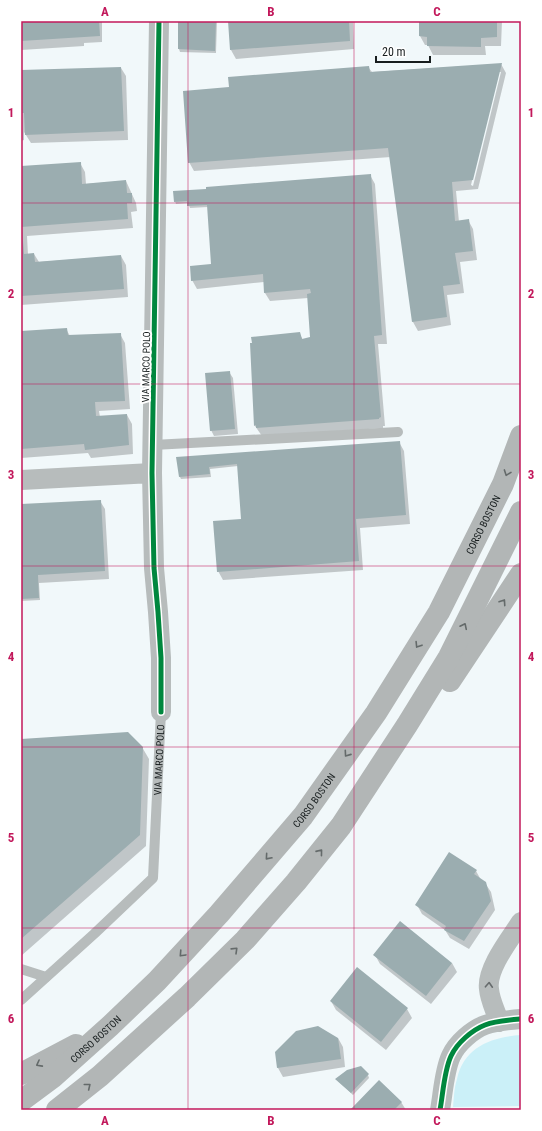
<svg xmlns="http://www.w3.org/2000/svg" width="542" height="1131" font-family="'Roboto Condensed',sans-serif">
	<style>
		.green { fill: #cbf0f8 }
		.shadow { fill: #0003; fill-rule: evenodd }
		.building { fill: #9badb0 }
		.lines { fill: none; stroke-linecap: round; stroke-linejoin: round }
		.service { stroke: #b7bcbc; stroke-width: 10 }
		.minor { stroke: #b7bcbc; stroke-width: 20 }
		.trunk { stroke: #b2b6b6; stroke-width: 22 }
		.cycleway-casing { stroke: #fff; stroke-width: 8 }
		.cycleway { stroke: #00873e; stroke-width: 5 }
		.oneway { stroke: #646a6a }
		.oneway2 { stroke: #676c6d }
		.grid { fill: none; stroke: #c2185b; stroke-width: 1; stroke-opacity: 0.55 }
		.labels { text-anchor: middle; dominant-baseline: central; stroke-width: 4; stroke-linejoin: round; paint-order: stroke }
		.street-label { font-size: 10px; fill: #171d1e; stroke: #fff }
		.neatline { fill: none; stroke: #c2185b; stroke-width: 1.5 }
		.grid-label { font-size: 13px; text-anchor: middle; font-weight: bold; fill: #c2185b }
	</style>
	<rect width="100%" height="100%" fill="#f1f8fa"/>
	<path class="green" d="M521 1035V1106L453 1107C454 1098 454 1088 457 1079 464 1047 491 1037 521 1035Z"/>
	<path class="shadow" d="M21 21H102V42L84 43V46L21 50Z
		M179 21H217L216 53 180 52 179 49Z
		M229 21H353L354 49 236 59 231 50Z
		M420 21H502L501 46H485L486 55H433L428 45H425L420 36Z
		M501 64 506 73 478 189 456 191 459 222 468 220 473 229 477 260 460 262 464 293 447 295 451 325 418 331 413 322 391 157 194 171 189 162 230 88 368 67 372 72ZM498 72H501L473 186 471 185Z
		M121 68 126 76 128 140 31 143 24 132V140L21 141V71Z
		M80 163 85 172 86 184 126 181 136 203 137 211 131 212 133 228 27 236 28 255 34 254 39 262 121 256 126 265 128 297 21 305V167Z
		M370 175 375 184 387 344H378L385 426H383V428L262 436 255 426 251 344 299 333 303 340 311 338 308 298 270 301 265 293 264 282 197 289 192 280 212 265 208 207 190 208 188 203 176 204 175 201Z
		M66 329 70 336 120 334 125 343 130 409 99 411 100 417 127 415 132 424 133 454 91 458 88 453 21 458V332Z
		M229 372 233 378 238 434 214 436 211 430Z
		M399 442 404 451 410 524 360 528 363 570 223 580 218 571 242 520 238 466 210 469 211 477 181 479 180 477 177 458Z
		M100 501 105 509 109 579 39 583 40 600 21 601V505Z
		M21 740 142 747 149 759 146 846 21 956Z
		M476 871 481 880 485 883 491 892 495 910 469 949 450 938 445 930 422 914 417 905Z
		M375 955 452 963 457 972 431 1004 380 964Z
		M331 1001 407 1009 412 1018 386 1050 336 1010Z
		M338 1038 343 1047 345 1067 283 1077 278 1068 276 1052Z
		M368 1075 369 1078 353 1095 338 1081Z
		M401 1102 406 1110H352Z"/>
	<path class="building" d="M21 21H99L100 36 21 41Z
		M178 21H216L215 51 178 49Z
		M228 21H349L350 41 230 50Z
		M419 21H497V37L481 38V47L427 46V37L419 36Z
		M502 63 473 180 452 182 455 221 469 219 473 251 455 253 460 284 443 286 447 317 412 322 388 148 188 163 183 91 229 87 228 77 369 66 370 72Z
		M121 67 124 131 25 135 24 113H21V70Z
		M81 162 82 184 126 180 127 193H132V203H127L128 219 21 227V166Z
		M371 174 382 335 374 336 381 417 379 418V419L256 428V425L254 426 250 343H252L251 337 300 332 302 339 310 337 307 294 311 293 310 289 264 293 263 274 191 281 190 266 211 264 207 205 187 206V201L174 202 173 191 206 189V187Z
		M21 227H22L24 254 34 253 35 262 121 255 124 289 21 296Z
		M67 328 68 335 121 333 125 401 95 402 96 416 127 414 129 445 85 450 84 444 21 449V331Z
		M230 371 235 429 210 431 205 373Z
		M400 441 406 515 356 519 359 561 217 572 213 521 241 519 237 464 209 467 210 474 179 477 176 457Z
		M101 500 105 571 38 575 39 598 21 599V504Z
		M128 732 143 747 140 835 21 939V739Z
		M449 852 477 870 474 874 486 882 491 901 464 941 444 930 446 926 415 905Z
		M400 921 452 963 426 996 373 955Z
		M357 967 408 1008 381 1042 330 1001Z
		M318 1026 338 1038 341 1059 277 1068 275 1052 296 1031Z
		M361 1066 369 1074 351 1093 335 1079 347 1070Z
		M379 1080 402 1102 394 1110H350Z"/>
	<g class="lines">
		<g class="service">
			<path d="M153 445 398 432"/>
			<path d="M21 969 46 977"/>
			<path id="s1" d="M21 1000 94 934 153 878 161 712"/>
		</g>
		<path class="minor" d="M159 21 152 473 154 568 158 612 161 658V712
			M21 480 152 473
			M499 1022C496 1011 490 1001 489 989 486 969 510 939 521 922
			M440 1110C443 1094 444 1071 451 1056 457 1043 472 1030 485 1025 496 1021 509 1020 521 1019"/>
		<g class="trunk">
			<path d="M450 681 521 574"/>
			<path d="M21 1074 76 1045"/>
			<path id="s2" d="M21 1101 52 1078 110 1026 157 981 219 914 303 816 376 713 439 612 503 484 521 436"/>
			<path d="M57 1110 100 1076 187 997 245 940 296 882 341 826 407 725 449 657 521 512"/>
		</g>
		<g class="cycleway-casing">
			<path id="cycleway" d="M159 21 152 473 154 568 158 612 161 658V712
				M440 1110C443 1094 444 1071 451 1056 457 1043 472 1030 485 1025 496 1021 509 1020 521 1019"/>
		</g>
		<use href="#cycleway" class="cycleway"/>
	</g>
	<defs><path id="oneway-chevron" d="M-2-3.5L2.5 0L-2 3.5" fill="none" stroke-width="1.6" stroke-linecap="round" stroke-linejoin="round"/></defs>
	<g class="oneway">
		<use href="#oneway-chevron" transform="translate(507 473) rotate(110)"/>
		<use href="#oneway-chevron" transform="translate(503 602) rotate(-56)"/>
		<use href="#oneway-chevron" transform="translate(464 626) rotate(-64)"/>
		<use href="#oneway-chevron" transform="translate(418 645) rotate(122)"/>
		<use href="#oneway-chevron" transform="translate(347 754) rotate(125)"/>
		<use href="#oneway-chevron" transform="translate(320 852) rotate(-51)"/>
		<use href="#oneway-chevron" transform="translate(268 857) rotate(131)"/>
		<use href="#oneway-chevron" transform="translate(235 950) rotate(-44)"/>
		<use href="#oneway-chevron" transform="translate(182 954) rotate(133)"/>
		<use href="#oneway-chevron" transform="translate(39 1064) rotate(152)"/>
		<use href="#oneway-chevron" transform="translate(88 1086) rotate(-39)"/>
	</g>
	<use class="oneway2" href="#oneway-chevron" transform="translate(489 985) rotate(-87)"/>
	<path class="grid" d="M188 21V1110M354 21V1110M21 203H521M21 384H521M21 566H521M21 747H521M21 928H521"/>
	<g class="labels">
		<g class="street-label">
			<text transform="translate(146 367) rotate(-89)">VIA MARCO POLO</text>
			<text stroke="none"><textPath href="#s2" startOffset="745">CORSO BOSTON</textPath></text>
			<text stroke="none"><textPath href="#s1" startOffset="298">VIA MARCO POLO</textPath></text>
			<text stroke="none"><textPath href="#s2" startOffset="421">CORSO BOSTON</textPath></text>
			<text stroke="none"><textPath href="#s2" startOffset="97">CORSO BOSTON</textPath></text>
		</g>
	</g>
	<rect width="542" height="1131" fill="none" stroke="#ffffff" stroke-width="44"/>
	<path d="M376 56v6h54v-6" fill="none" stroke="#171d1e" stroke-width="2"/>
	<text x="382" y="56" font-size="12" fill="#171d1e" stroke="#ffffff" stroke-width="3" paint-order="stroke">20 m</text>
	<rect x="22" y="22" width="498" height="1087" class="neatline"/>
	<g class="grid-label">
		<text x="105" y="16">A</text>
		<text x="271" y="16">B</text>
		<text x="437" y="16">C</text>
		<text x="11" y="117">1</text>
		<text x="531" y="117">1</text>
		<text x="11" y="298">2</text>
		<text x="531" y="298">2</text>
		<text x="11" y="479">3</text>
		<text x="531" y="479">3</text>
		<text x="11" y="661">4</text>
		<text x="531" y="661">4</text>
		<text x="11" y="842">5</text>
		<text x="531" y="842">5</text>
		<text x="11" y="1023">6</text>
		<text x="531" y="1023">6</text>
		<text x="105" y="1125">A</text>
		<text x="271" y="1125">B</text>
		<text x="437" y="1125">C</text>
	</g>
</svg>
